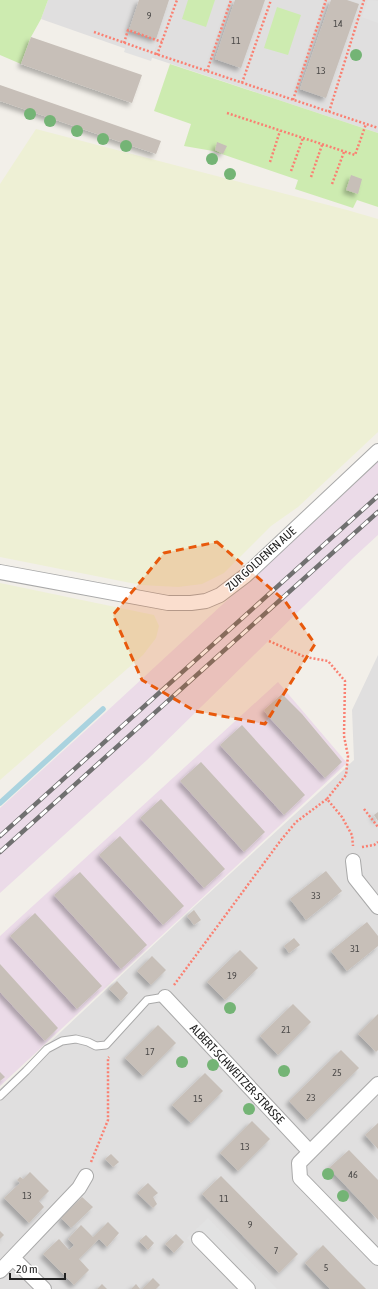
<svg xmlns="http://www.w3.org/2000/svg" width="378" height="1289" font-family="'Asap Condensed',sans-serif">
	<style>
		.residential { fill: #e0dfdf }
		.industrial { fill: #ebdbe8 }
		.farmland { fill: #eef0d5 }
		.grass { fill: #cdebb0 }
		.parking { fill: #e2e2e2 }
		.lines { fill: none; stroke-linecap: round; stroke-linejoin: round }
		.stream { stroke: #aad3df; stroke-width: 5.5 }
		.building { fill: #c7bfb8; filter: url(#shadow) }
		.lane-casing { stroke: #a9a9a9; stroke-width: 9 }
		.street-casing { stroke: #a9a9a9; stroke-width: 16 }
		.path { stroke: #fa8072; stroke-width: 2.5; stroke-dasharray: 2 2; stroke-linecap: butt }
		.lane { stroke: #fff; stroke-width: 7 }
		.street { stroke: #fff; stroke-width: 14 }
		.rail-casing { stroke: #707070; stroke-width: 4.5 }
		.rail { stroke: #fff; stroke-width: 3; stroke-dasharray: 9; stroke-linecap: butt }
		.tree { fill: #74b475 }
		.marked { fill: #e8590c; fill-opacity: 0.2; stroke: #e8590c; stroke-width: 3; stroke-dasharray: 8 5; stroke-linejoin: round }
		.labels { text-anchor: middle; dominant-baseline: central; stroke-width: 3; stroke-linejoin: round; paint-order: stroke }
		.number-label { font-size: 10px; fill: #4b4948 }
		.street-label { font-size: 12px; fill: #222; stroke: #fff }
	</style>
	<defs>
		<filter id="shadow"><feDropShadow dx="-3.5" dy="3.5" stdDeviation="2" flood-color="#0004"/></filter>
	</defs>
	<rect width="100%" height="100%" fill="#f2efe9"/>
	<path class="residential" d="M48 0H378V133L135 52 41 19Z
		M378 655V1289H0V1089L195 906 354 760 352 710Z"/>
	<path class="industrial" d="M378 461V535L353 558 147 760 0 893V808L105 713Z
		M278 682 347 763 0 1086V936Z"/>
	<path class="farmland" d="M36 129 347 210 378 219V432L298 507 271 526 224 573 202 584 178 587 141 585 0 557V184Z
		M0 583 154 615 159 626 156 638 143 655 0 780Z"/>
	<path class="grass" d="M0 0H48L41 19 31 37 21 64 0 55Z
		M188 0H215L206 27 182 19Z
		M277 7 301 15 288 55 264 48Z
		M170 64 378 133V207L357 200 353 208 295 189 298 180 213 151 184 146 191 124 154 111Z"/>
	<path class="parking" d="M368 0 378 1V23L362 17Z
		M130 34 157 43 151 61 124 52Z
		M208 1218 277 1289H236L187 1238Z"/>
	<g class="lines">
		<path class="stream" d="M0 803 103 709"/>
	</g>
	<path class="building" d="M139 0H169L156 39 129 30Z
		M235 0H265L241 68 215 59Z
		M331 0H347L359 4 326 98 300 89Z
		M31 37 142 75 132 103 21 64Z
		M0 85 161 141 156 154 0 101Z
		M217 142 227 146 223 154 215 150Z
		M351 175 362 179 358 194 346 190Z
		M282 694 302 714 342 762 325 778 269 717 264 710Z
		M242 725 305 795 284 815 220 745Z
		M201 762 265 832 244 852 180 781Z
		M161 799 225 869 204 888 140 818Z
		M378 812V821L374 815Z
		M120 836 184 906 163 925 99 855Z
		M326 871 342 891 306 920 290 899Z
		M80 872 147 945 121 969 54 895Z
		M194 910 201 920 194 925 187 916Z
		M35 913 102 986 77 1009 10 936Z
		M367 922 378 936V946L347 971 331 951Z
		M294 938 300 945 289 953 284 946Z
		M240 950 258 968 225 1000 207 982Z
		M152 956 166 970 151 985 137 971Z
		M0 964 58 1028 45 1041 0 992Z
		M117 981 128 993 121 1001 109 989Z
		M293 1004 311 1022 278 1055 260 1036Z
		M378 1014V1050L376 1052 358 1034Z
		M158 1025 176 1043 143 1076 125 1058Z
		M341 1050 359 1068 307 1120 289 1101Z
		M0 1072 5 1077 0 1081Z
		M205 1073 223 1091 191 1123 172 1105Z
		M252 1121 270 1139 238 1171 220 1153Z
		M378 1123V1149L365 1135Z
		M349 1150 378 1180V1220L329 1168Z
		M111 1154 119 1162 113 1167 105 1159Z
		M30 1172 49 1191 39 1201 44 1207 29 1223 4 1198 20 1183 17 1180 20 1177 23 1179Z
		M221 1176 298 1254 279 1273 202 1194Z
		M148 1183 158 1193 153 1197 157 1204 153 1208 137 1193Z
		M82 1197 93 1207 71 1228 61 1218Z
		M108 1222 119 1233 107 1247 99 1239 79 1259 89 1270 74 1285 43 1254 59 1239 69 1250 74 1245 68 1239 81 1225 93 1237Z
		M0 1231 4 1235 0 1239Z
		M176 1234 184 1242 174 1253 165 1244Z
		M146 1235 154 1243 148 1250 139 1241Z
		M323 1245 348 1271 366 1289H330L305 1263Z
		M153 1278 160 1285 156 1289H142Z
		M102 1284 107 1289H97Z
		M136 1284 140 1289H131Z"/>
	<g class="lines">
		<g class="lane-casing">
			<path id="lane" d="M0 1096 26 1071 47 1049 62 1041 76 1039 88 1042 96 1046 106 1045 147 1000 165 997"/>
		</g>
		<g class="street-casing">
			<path id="street" d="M0 572 168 603H191L206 601 220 595 245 576 378 451
				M353 861 355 878 378 907
				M165 997 310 1152 378 1084
				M310 1152 299 1163 300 1178 378 1258
				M199 1239 248 1289
				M13 1258 44 1289
				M0 1271 79 1188 86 1176"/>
		</g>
		<path class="path" d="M94 32 162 56 378 128
			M124 43 128 30 162 42
			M157 55 177 0
			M207 71 231 0
			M242 83 271 0
			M293 100 326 0
			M329 112 364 0
			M227 113 355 155 366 124
			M270 162 280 131
			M291 171 303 138
			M311 177 322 145
			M332 184 344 152
			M269 641 305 657 328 661 345 681 344 736 348 756 346 775 327 799
			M364 809 378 827
			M362 847 374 845 378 842
			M174 985 281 840 296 822 327 799 342 817 352 835 353 846
			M91 1162 108 1120V1058L109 1057"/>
		<use href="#lane" class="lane"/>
		<use href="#street" class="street"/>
		<g class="rail-casing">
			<path id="rail" d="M0 836 378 496
				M0 852 378 512"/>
		</g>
		<use href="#rail" class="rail"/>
	</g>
	<g class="tree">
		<circle cx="356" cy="55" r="6"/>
		<circle cx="30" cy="114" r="6"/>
		<circle cx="50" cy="121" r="6"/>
		<circle cx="77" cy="131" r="6"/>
		<circle cx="103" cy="139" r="6"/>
		<circle cx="126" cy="146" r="6"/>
		<circle cx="212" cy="159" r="6"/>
		<circle cx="230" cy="174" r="6"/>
		<circle cx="230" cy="1008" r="6"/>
		<circle cx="182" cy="1062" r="6"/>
		<circle cx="213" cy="1065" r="6"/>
		<circle cx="284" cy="1071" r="6"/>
		<circle cx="249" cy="1109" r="6"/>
		<circle cx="328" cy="1174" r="6"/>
		<circle cx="343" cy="1196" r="6"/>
	</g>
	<path class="marked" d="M217 542 285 601 315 644 265 724 195 711 142 680 113 615 164 553Z"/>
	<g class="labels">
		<g class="number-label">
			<text x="149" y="15">9</text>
			<text x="338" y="23">14</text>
			<text x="236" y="40">11</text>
			<text x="321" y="70">13</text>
			<text x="316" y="895">33</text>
			<text x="355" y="948">31</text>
			<text x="232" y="975">19</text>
			<text x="286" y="1029">21</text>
			<text x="150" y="1051">17</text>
			<text x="337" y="1072">25</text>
			<text x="311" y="1097">23</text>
			<text x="198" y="1098">15</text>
			<text x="245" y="1146">13</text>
			<text x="353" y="1174">46</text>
			<text x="27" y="1195">13</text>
			<text x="224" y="1198">11</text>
			<text x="250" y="1224">9</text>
			<text x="276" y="1250">7</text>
			<text x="326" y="1267">5</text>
		</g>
		<g class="street-label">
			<text transform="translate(261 559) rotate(-42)">ZUR GOLDENEN AUE</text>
			<text transform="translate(237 1074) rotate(47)">ALBERT-SCHWEITZER-STRASSE</text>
		</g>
	</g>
	<path d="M10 1273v6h55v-6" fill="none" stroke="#222222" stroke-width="2"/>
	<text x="16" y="1273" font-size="12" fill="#222222" stroke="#ffffff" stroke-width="3" paint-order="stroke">20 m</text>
</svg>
